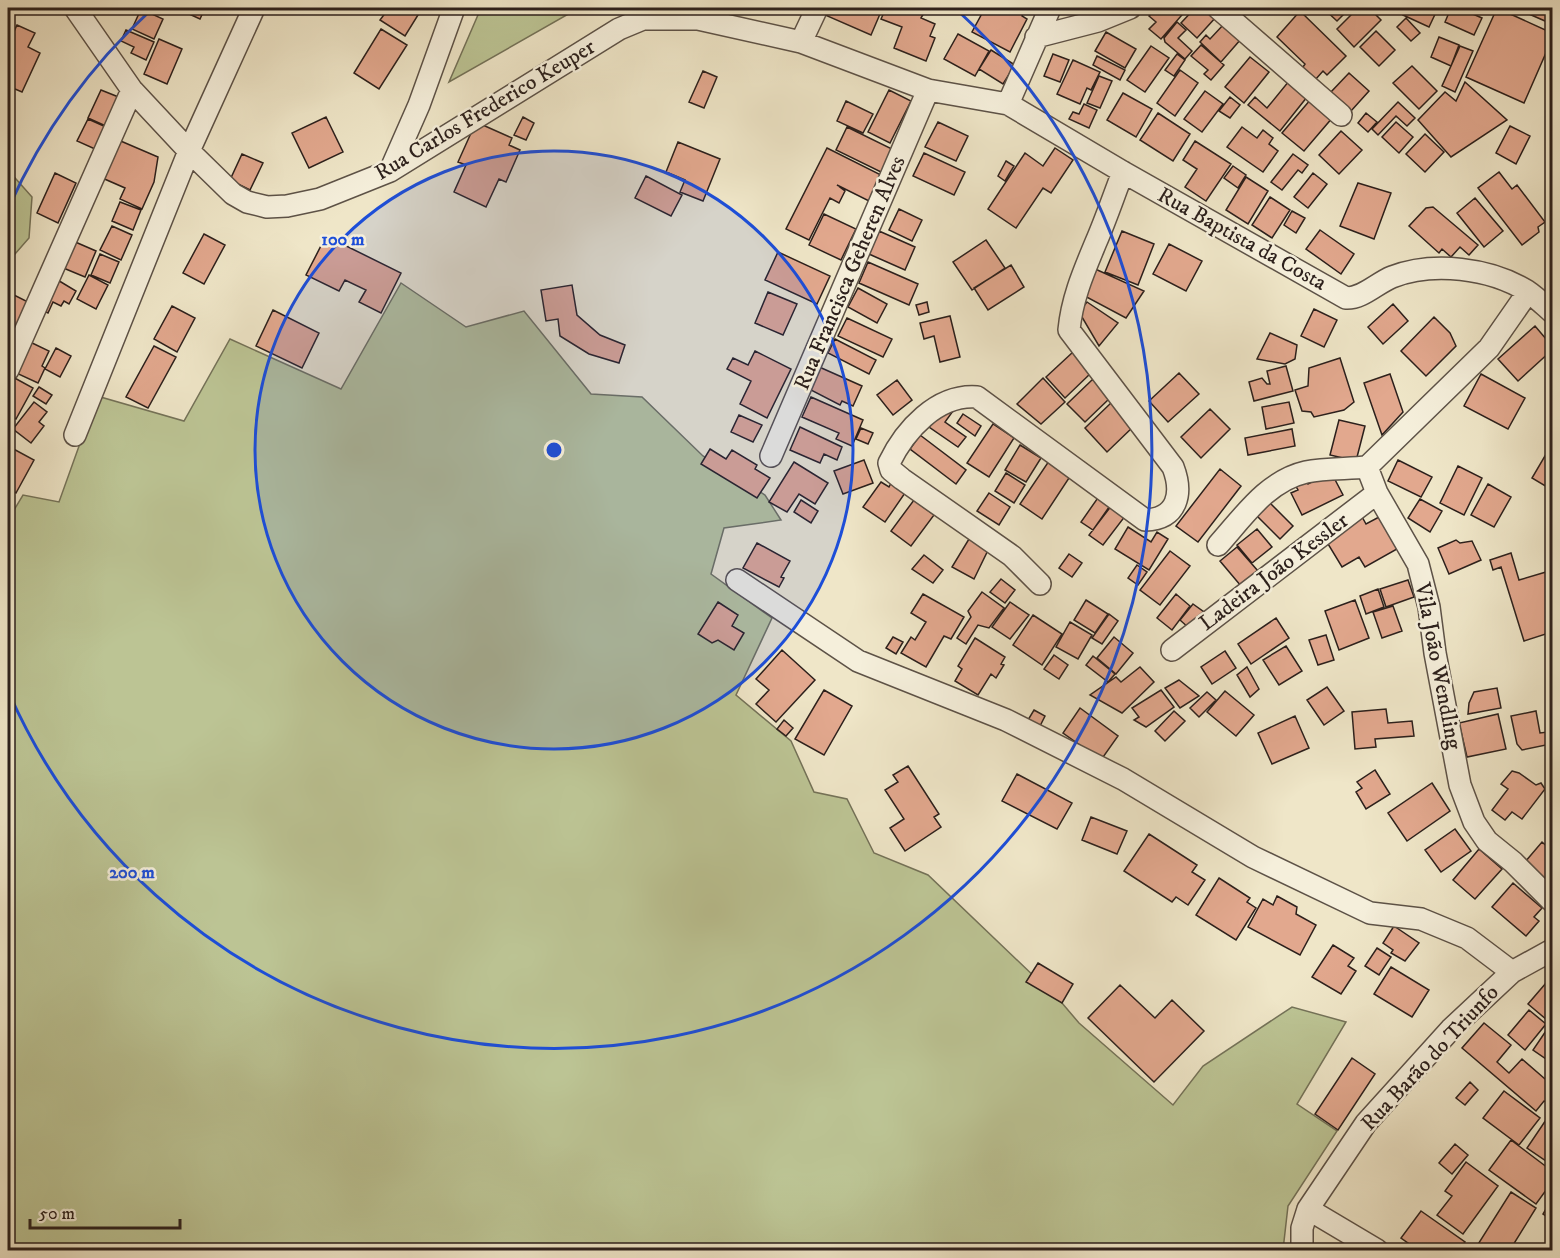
<svg xmlns="http://www.w3.org/2000/svg" width="1560" height="1258" font-family="'IM FELL DW Pica',serif">
	<style>
		.green { fill: #bcc494; stroke: #747258; stroke-width: 1.5 }
		.building { fill: #e2a88e; stroke: #2c201c; stroke-width: 1.5 }
		.lines { fill: none; stroke-linecap: round; stroke-linejoin: round }
		.minor-casing { stroke: #5d5247; stroke-width: 24 }
		.minor { stroke: #f5efdb; stroke-width: 21 }
		.ring { fill: none; stroke: #1d4ed8; stroke-width: 3 }
		.labels { text-anchor: middle; dominant-baseline: central; stroke-width: 5; stroke-linejoin: round; paint-order: stroke }
		.street-label { font-size: 22px; fill: #2c201c; stroke: #f5efdb }
		.centre { fill: #1d4ed8; stroke: #f5efdb; stroke-width: 3 }
		.ring-label { font-size: 18px; text-anchor: middle; font-weight: bold; fill: #1d4ed8; stroke: #f5efdb; stroke-width: 5; stroke-linejoin: round; paint-order: stroke }
	</style>
	<rect width="100%" height="100%" fill="#efe6c8"/>
	<filter id="stains"><feTurbulence type="fractalNoise" baseFrequency=".00333" numOctaves="4"/><feColorMatrix values="0 0 0 0 .2 0 0 0 0 .09 0 0 0 0 .02 0 0 0 .5 -.17"/></filter>
	<radialGradient id="worn" r=".72"><stop offset=".6" stop-color="#630" stop-opacity="0"/><stop offset="1" stop-color="#630" stop-opacity=".3"/></radialGradient>
	<path class="green" d="M481 8H579L449 82Z
		M8 170 32 197 29 238 8 262Z
		M401 283 466 327 524 311 591 394 642 397 703 456 765 495 781 520 724 528 711 574 772 618 736 695 791 741 814 792 847 799 874 853 928 875 1062 1003 1079 1023 1173 1105 1203 1066 1292 1007 1346 1022 1297 1104 1337 1131 1288 1206 1283 1250H8V520L23 495 59 502 97 396 184 421 230 339 341 389Z"/>
	<path class="building" d="M176 8H205L200 19Z
		M389 8H406L418 15 405 36 380 20Z
		M825 8H865L880 14 871 35 825 15 828 9Z
		M886 8H910L924 13 921 18 935 24 930 36 935 38 926 61 894 48 902 27 881 19Z
		M985 8H1017L1016 9 1023 13 1022 16 1027 19 1010 52 972 32Z
		M1067 8H1092L1087 18Z
		M1157 8H1188L1161 39 1149 29 1156 22 1149 16Z
		M1195 8H1205L1216 17 1197 38 1181 23Z
		M1323 8H1350L1337 21Z
		M1358 8H1369L1381 20 1354 47 1337 29Z
		M1406 8H1438L1429 27 1403 15Z
		M1451 8H1459L1482 18 1474 35 1445 22Z
		M1497 8 1552 33V39L1524 103 1466 77Z
		M1515 8H1552V24Z
		M141 9 163 19 154 39 132 29Z
		M1300 11 1346 56 1327 75 1323 71 1315 80 1301 70 1305 64 1277 37Z
		M1406 18 1420 33 1411 41 1397 27Z
		M1177 22 1186 30 1178 38 1192 51 1185 59 1165 42 1164 38Z
		M1224 24 1241 39 1221 62 1200 42 1206 35 1210 39Z
		M17 25 35 33 28 47 40 53 22 92 8 86V45Z
		M381 29 407 45 379 89 354 73Z
		M126 30 154 42 146 60 131 53 134 47 121 41Z
		M1376 31 1395 50 1379 66 1360 47Z
		M1106 32 1136 49 1125 68 1095 51Z
		M958 34 989 51 975 76 944 59Z
		M1439 37 1459 45 1451 66 1431 57Z
		M159 39 182 49 167 84 144 74Z
		M1201 45 1224 65 1211 80 1204 74 1208 70 1191 56Z
		M1151 46 1169 58 1145 92 1127 80Z
		M1460 46 1473 51 1455 92 1442 86Z
		M991 50 1015 65 1003 84 979 69Z
		M1053 54 1069 60 1060 82 1044 76Z
		M1177 54 1185 60 1174 76 1165 70Z
		M1097 56 1125 70 1120 80 1093 65Z
		M1250 57 1269 72 1244 103 1225 87Z
		M1073 60 1100 72 1091 90 1087 88 1080 104 1057 94Z
		M1412 66 1437 91 1419 109 1393 83Z
		M1180 70 1198 83 1175 116 1157 103Z
		M703 71 717 77 704 108 689 102Z
		M1349 73 1369 91 1351 111 1330 93Z
		M1099 76 1112 81 1100 108 1087 103Z
		M1289 81 1307 97 1280 131 1248 105 1255 97 1267 108Z
		M1465 82 1507 120 1451 157 1418 120 1445 92 1456 101Z
		M101 90 121 98 108 127 88 118Z
		M889 90 911 101 890 143 868 132Z
		M1205 91 1223 104 1202 132 1184 119Z
		M1123 93 1152 109 1136 137 1107 120Z
		M1230 97 1240 105 1230 118 1219 111Z
		M1311 99 1333 117 1304 151 1282 133Z
		M846 101 873 114 863 133 837 121Z
		M1398 102 1415 118 1407 126 1396 116 1378 135 1372 129Z
		M1084 104 1097 110 1089 128 1069 119 1073 112 1079 114Z
		M1158 113 1190 134 1173 161 1140 140Z
		M1366 113 1377 122 1368 132 1358 123Z
		M326 117 343 152 309 168 292 133Z
		M523 117 534 123 526 140 514 135Z
		M88 119 106 127 95 149 77 141Z
		M476 122 512 138 509 145 520 150 506 182 499 179 486 207 454 192 466 165 458 162Z
		M938 122 968 136 956 161 925 147Z
		M1396 122 1413 137 1399 153 1382 137Z
		M1510 126 1530 136 1516 164 1496 153Z
		M847 127 894 150 883 173 836 150Z
		M1242 127 1257 138 1263 130 1273 138 1269 144 1278 151 1263 172 1227 147Z
		M1341 131 1362 150 1339 174 1319 155Z
		M1425 134 1444 152 1425 172 1406 154Z
		M116 139 158 157 154 182 142 209 120 199 125 188 100 177Z
		M1195 141 1231 164 1206 201 1185 187 1197 169 1183 160Z
		M678 142 720 159 703 201 680 192 685 180 666 172Z
		M827 148 881 175 869 201 837 185 845 191 839 203 830 198 809 240 786 229Z
		M1055 148 1073 160 1051 193 1043 188 1016 228 988 209 1025 153 1043 166Z
		M924 153 965 172 954 195 913 176Z
		M242 154 263 163 250 190 230 180Z
		M1293 154 1308 165 1302 173 1298 170 1282 190 1271 182Z
		M1006 161 1014 166 1005 181 998 176Z
		M1233 166 1246 175 1238 188 1224 178Z
		M1499 172 1512 189 1517 185 1545 222 1538 227 1539 232 1522 245 1478 188Z
		M55 173 76 183 58 223 37 213Z
		M1313 173 1327 184 1308 208 1294 197Z
		M646 176 682 195 671 216 635 198Z
		M1246 177 1268 191 1248 224 1226 210Z
		M1358 183 1391 193 1374 239 1340 226Z
		M1270 197 1290 210 1272 238 1252 225Z
		M1475 198 1503 231 1484 247 1457 213Z
		M120 202 141 210 133 230 112 221Z
		M1433 207 1478 245 1469 255 1460 247 1451 257 1442 249 1439 253 1409 226 1426 208Z
		M899 209 922 220 912 241 889 230Z
		M1292 211 1305 218 1296 233 1284 225Z
		M824 214 856 229 841 260 809 245Z
		M112 226 132 235 121 260 100 250Z
		M1320 230 1354 254 1341 274 1306 249Z
		M879 231 915 247 905 270 869 254Z
		M1122 231 1154 244 1138 285 1105 272Z
		M204 234 225 245 204 284 183 273Z
		M326 236 401 273 381 313 359 302 366 290 345 280 339 291 306 275Z
		M986 240 1005 268 972 290 953 262Z
		M73 241 96 251 85 277 61 267Z
		M1169 244 1202 261 1186 291 1153 274Z
		M778 252 830 276 817 304 765 280Z
		M100 254 119 262 110 283 91 275Z
		M868 262 918 284 909 305 859 283Z
		M1011 265 1024 287 988 310 974 288Z
		M1093 268 1144 291 1126 318 1079 293Z
		M89 275 108 285 96 309 77 299Z
		M56 279 76 291 69 304 64 301 61 306 53 302 48 313 40 309Z
		M572 285 577 315 600 335 625 345 619 363 589 354 560 336 558 319 546 321 541 290Z
		M858 288 887 304 877 323 848 307Z
		M8 292 32 304 11 345 8 344Z
		M768 292 797 304 783 335 755 323Z
		M927 302 929 312 919 315 916 305Z
		M1087 302 1118 323 1099 346 1079 312Z
		M1393 304 1408 321 1383 344 1368 327Z
		M172 306 195 318 177 352 154 339Z
		M1314 309 1337 320 1324 347 1301 336Z
		M273 310 319 333 302 368 256 346Z
		M950 316 960 357 940 362 934 336 924 339 920 323Z
		M1434 317 1450 333 1456 346 1426 376 1401 351Z
		M847 318 892 339 883 357 838 336Z
		M1535 326 1552 346V350L1518 381 1498 359Z
		M1270 333 1297 345 1295 359 1285 364 1257 359Z
		M835 339 876 360 869 374 828 353Z
		M28 341 49 351 42 366 45 368 38 383 14 372Z
		M154 346 176 357 148 408 126 397Z
		M56 348 71 356 60 377 45 369Z
		M755 351 791 369 767 418 740 404 751 381 727 369 733 358 748 365Z
		M1073 352 1092 372 1065 398 1046 377Z
		M1340 358 1354 402 1344 410 1314 417 1311 412 1302 411 1295 390 1308 386 1309 368Z
		M817 366 862 386 853 406 842 401 840 405 807 388Z
		M1286 366 1293 391 1254 401 1249 382 1262 378 1267 384H1270L1267 371Z
		M1179 373 1199 394 1168 422 1149 401Z
		M1390 374 1403 412 1382 435 1364 383Z
		M1481 374 1525 398 1508 429 1464 406Z
		M11 376 33 388 16 419 8 415V382Z
		M1043 378 1065 402 1041 424 1017 404Z
		M1093 379 1111 397 1085 422 1067 404Z
		M897 380 912 400 893 415 877 395Z
		M39 387 52 395 46 404 33 396Z
		M811 397 863 420 852 446 836 439 839 433 802 417Z
		M1113 401 1135 425 1107 452 1085 428Z
		M34 402 47 412 39 422 44 426 31 443 13 429Z
		M1289 402 1294 423 1266 429 1262 407Z
		M944 405 953 411 945 422 966 437 958 447 929 427Z
		M1210 409 1230 429 1201 458 1181 437Z
		M963 414 981 426 975 436 957 423Z
		M739 415 762 425 753 442 731 432Z
		M1339 420 1365 426 1356 461 1330 455Z
		M993 424 1014 438 989 477 967 463Z
		M800 427 842 447 837 460 824 454 820 463 790 450Z
		M861 428 873 433 868 444 856 439Z
		M1292 429 1295 446 1248 455 1245 438Z
		M920 435 966 470 956 484 910 449Z
		M1020 445 1041 458 1026 482 1005 470Z
		M8 446 34 460 16 493 8 488Z
		M710 449 726 459 732 450 757 465 755 469 770 478 757 498 701 464Z
		M1549 449 1552 451V490L1532 478Z
		M864 460 873 483 843 494 834 471Z
		M1398 460 1432 477 1421 497 1388 481Z
		M1049 461 1071 475 1042 519 1020 504Z
		M794 462 828 483 815 504 799 494 787 512 769 502Z
		M1458 466 1482 478 1464 515 1440 503Z
		M1220 469 1241 486 1198 542 1176 526Z
		M1331 472 1343 495 1302 515 1291 493 1298 490 1294 483 1305 477 1308 484Z
		M1006 473 1025 485 1014 503 995 491Z
		M881 482 889 487 891 483 905 493 885 522 863 507Z
		M1488 484 1511 497 1494 527 1471 515Z
		M1102 492 1114 500 1093 530 1081 522Z
		M989 493 1010 507 999 525 977 511Z
		M1420 499 1442 511 1430 532 1408 518Z
		M801 500 818 511 811 523 794 512Z
		M914 500 934 515 911 546 891 531Z
		M1115 501 1129 511 1103 545 1089 535Z
		M1269 502 1293 526 1280 539 1256 515Z
		M1361 515 1366 524 1379 517 1397 549 1365 567 1359 557 1342 567 1325 539Z
		M1128 527 1151 542 1157 532 1168 539 1149 570 1115 549Z
		M1257 529 1272 547 1252 563 1237 545Z
		M972 534 991 544 974 579 952 567Z
		M1456 540 1460 543 1472 541 1481 560 1449 574 1438 548Z
		M757 543 790 561 781 577 784 578 779 587 743 568Z
		M1237 547 1258 571 1241 586 1220 561Z
		M1170 551 1190 566 1160 605 1140 590Z
		M1511 553 1519 580 1546 572 1552 594V632L1524 641 1501 567 1493 570 1490 560Z
		M1069 554 1082 563 1072 577 1059 568Z
		M924 555 943 570 933 583 912 569Z
		M1137 565 1147 572 1138 585 1128 578Z
		M1001 579 1015 590 1005 603 990 592Z
		M1408 580 1414 597 1386 607 1380 589Z
		M1378 589 1384 607 1366 614 1360 596Z
		M982 592 1004 608 989 628 978 625 966 644 957 638 971 617 968 611Z
		M923 594 964 617 951 639 944 636 926 667 901 653 911 637 915 640 926 622 911 613Z
		M1176 594 1190 606 1172 630 1157 618Z
		M1086 600 1108 614 1095 633 1074 620Z
		M1355 600 1369 638 1339 650 1325 611Z
		M718 602 738 615 732 626 744 633 734 650 718 640 712 643 698 634Z
		M1010 602 1029 615 1010 639 992 627Z
		M1193 604 1204 612 1190 629 1180 620Z
		M1393 606 1402 631 1382 638 1373 612Z
		M1109 614 1118 621 1102 644 1092 638Z
		M1033 615 1062 634 1042 665 1013 645Z
		M1276 618 1289 638 1251 664 1238 644Z
		M1070 622 1092 635 1078 659 1056 647Z
		M1326 635 1334 660 1318 665 1309 640Z
		M893 637 903 642 896 654 886 648Z
		M1114 637 1133 653 1116 674 1097 658Z
		M975 638 1005 657 1001 664 1004 665 996 678 991 674 978 695 955 681 962 669 958 666Z
		M1286 646 1302 671 1279 685 1263 660Z
		M782 650 815 680 776 722 756 704 769 690 756 679Z
		M1225 651 1236 668 1212 684 1201 667Z
		M1054 655 1068 665 1059 679 1044 669Z
		M1093 656 1115 674 1108 682 1086 665Z
		M1140 667 1154 682 1122 713 1090 695 1116 677 1121 682Z
		M1247 667 1259 689 1250 697 1237 675Z
		M1179 680 1199 696 1180 708 1165 688Z
		M1327 687 1344 711 1324 725 1307 700Z
		M1497 688 1501 708 1468 714 1469 703 1474 692Z
		M824 690 852 706 824 755 795 739Z
		M1161 690 1174 707 1146 727 1134 720 1139 717 1132 708Z
		M1225 691 1254 715 1236 736 1207 712Z
		M1207 692 1216 700 1199 717 1190 708Z
		M1080 708 1118 736 1101 760 1063 733Z
		M1386 709 1388 723 1412 721 1414 736 1375 739 1376 747 1355 749 1352 712Z
		M1034 710 1045 716 1040 726 1028 720Z
		M1174 711 1185 721 1165 741 1155 731Z
		M1536 711 1540 733 1548 732 1551 744 1522 750 1517 744 1511 716Z
		M1498 714 1506 749 1467 757 1459 723Z
		M1295 716 1309 748 1272 764 1258 733Z
		M784 720 793 728 786 736 777 729Z
		M908 766 939 814 934 817 941 827 905 851 890 828 904 819 885 790 898 782 893 775Z
		M1375 770 1390 794 1366 809 1356 792 1362 788 1357 782Z
		M1512 771 1519 773 1536 785 1541 783 1545 789 1522 819 1512 812 1505 820 1492 810 1508 789 1501 784Z
		M1017 774 1072 803 1057 829 1002 801Z
		M1432 783 1450 811 1407 841 1388 813Z
		M1091 817 1127 831 1117 854 1082 840Z
		M1455 829 1471 851 1441 872 1425 850Z
		M1149 834 1197 865 1192 872 1205 880 1188 905 1176 897 1172 902 1124 871Z
		M1542 842 1552 851V886L1525 862Z
		M1479 849 1502 869 1475 899 1453 880Z
		M1219 878 1250 898 1247 902 1256 908 1236 940 1196 915Z
		M1513 883 1542 908 1534 917 1539 921 1526 936 1492 907Z
		M1277 896 1297 907 1296 914 1316 925 1300 955 1248 927 1263 899 1273 905Z
		M1394 926 1419 943 1405 961 1391 953 1393 950 1383 943Z
		M1333 945 1354 958 1348 966 1356 971 1341 994 1312 977Z
		M1377 948 1391 957 1379 975 1365 966Z
		M1038 963 1073 984 1062 1003 1026 982Z
		M1391 967 1429 990 1412 1017 1374 994Z
		M1552 976V1013L1547 1020 1528 1004Z
		M1120 985 1155 1018 1172 1000 1204 1031 1154 1082 1088 1018Z
		M1529 1010 1546 1024 1525 1050 1508 1035Z
		M1552 1022V1063L1533 1050Z
		M1484 1023 1511 1045 1497 1062 1509 1073 1522 1059 1552 1085V1097L1549 1102 1544 1101 1536 1111 1462 1048Z
		M1352 1058 1375 1074 1338 1130 1315 1114Z
		M1470 1082 1478 1090 1465 1105 1456 1098Z
		M1504 1091 1540 1118 1519 1145 1483 1118Z
		M1552 1111V1165L1527 1148Z
		M1511 1140 1552 1171V1182L1536 1204 1489 1170Z
		M1455 1144 1468 1155 1452 1174 1439 1163Z
		M1466 1162 1498 1186 1463 1234 1437 1215 1452 1196 1445 1191Z
		M1511 1192 1536 1208 1510 1250H1478L1475 1249Z
		M1552 1199V1220L1543 1214Z
		M1421 1211 1465 1242 1459 1250H1418L1401 1238Z"/>
	<g class="lines">
		<g class="minor-casing">
			<path id="minor" d="M75 8 132 90 189 151 233 194 247 202 267 207 287 206 320 199 390 171 619 29 643 19H698L801 42 928 90 1008 104 1123 172 1346 298C1362 299 1377 283 1392 277 1433 261 1490 268 1527 291 1536 297 1544 305 1552 312
				M1218 8 1341 115
				M1036 37 1098 21 1130 8
				M801 42 817 8
				M1008 104 1050 8
				M390 171 419 105 454 8
				M1528 292 1489 348 1367 467 1377 493 1418 564 1429 607 1435 653 1460 785 1474 822 1487 841 1513 862 1552 901
				M8 370 132 90
				M75 435 189 151 254 8
				M771 456 928 90
				M1218 545C1244 516 1267 481 1306 472 1325 468 1347 469 1367 467
				M737 580 858 661 1006 720 1123 779 1253 857 1370 913 1421 919 1467 938 1512 972
				M1040 584 1012 556 902 479 891 470 889 463C905 430 937 394 977 397L1145 520C1178 519 1183 493 1173 467L1069 330C1072 298 1084 271 1096 242 1106 219 1114 195 1123 172
				M1172 650 1377 493
				M1308 1209 1377 1250
				M1302 1250V1228L1308 1209 1366 1123 1451 1029 1512 972 1552 950"/>
		</g>
		<use href="#minor" class="minor"/>
	</g>
	<circle cx="554" cy="450" r="299" fill="#1d4ed8" fill-opacity=".12"/>
	<g class="ring">
		<circle cx="554" cy="450" r="299"/>
		<path d="M9 207A597 597 0 0 1 151 10M957 10A597 597 0 1 1 9 693"/>
	</g>
	<g class="labels">
		<g class="street-label">
			<text transform="translate(485 110) rotate(-31)">Rua Carlos Frederico Keuper</text>
			<text transform="translate(1242 239) rotate(29)">Rua Baptista da Costa</text>
			<text transform="translate(850 273) rotate(-67)">Rua Francisca Geheren Alves</text>
			<text transform="translate(1274 572) rotate(-37)">Ladeira João Kessler</text>
			<text transform="translate(1438 666) rotate(79)">Vila João Wendling</text>
			<text transform="translate(1430 1058) rotate(-47)">Rua Barão do Triunfo</text>
		</g>
	</g>
	<circle cx="554" cy="450" r="9" class="centre"/>
	<g class="ring-label">
		<text x="343" y="245">100 m</text>
		<text x="132" y="878">200 m</text>
	</g>
	<rect width="1560" height="1258" fill="none" stroke="#efe6c8" stroke-width="30"/>
	<rect x="9" y="9" width="1542" height="1240" fill="none" stroke="#2c201c" stroke-width="3"/>
	<rect x="15" y="15" width="1530" height="1228" fill="none" stroke="#2c201c" stroke-width="1.5"/>
	<path d="M30 1219v9h150v-9" fill="none" stroke="#2c201c" stroke-width="3"/>
	<text x="39" y="1219" font-size="18" fill="#2c201c" stroke="#f5efdb" stroke-width="4.5" paint-order="stroke">50 m</text>
	<rect width="100%" height="100%" filter="url(#stains)"/>
	<rect width="100%" height="100%" fill="url(#worn)"/>
</svg>
